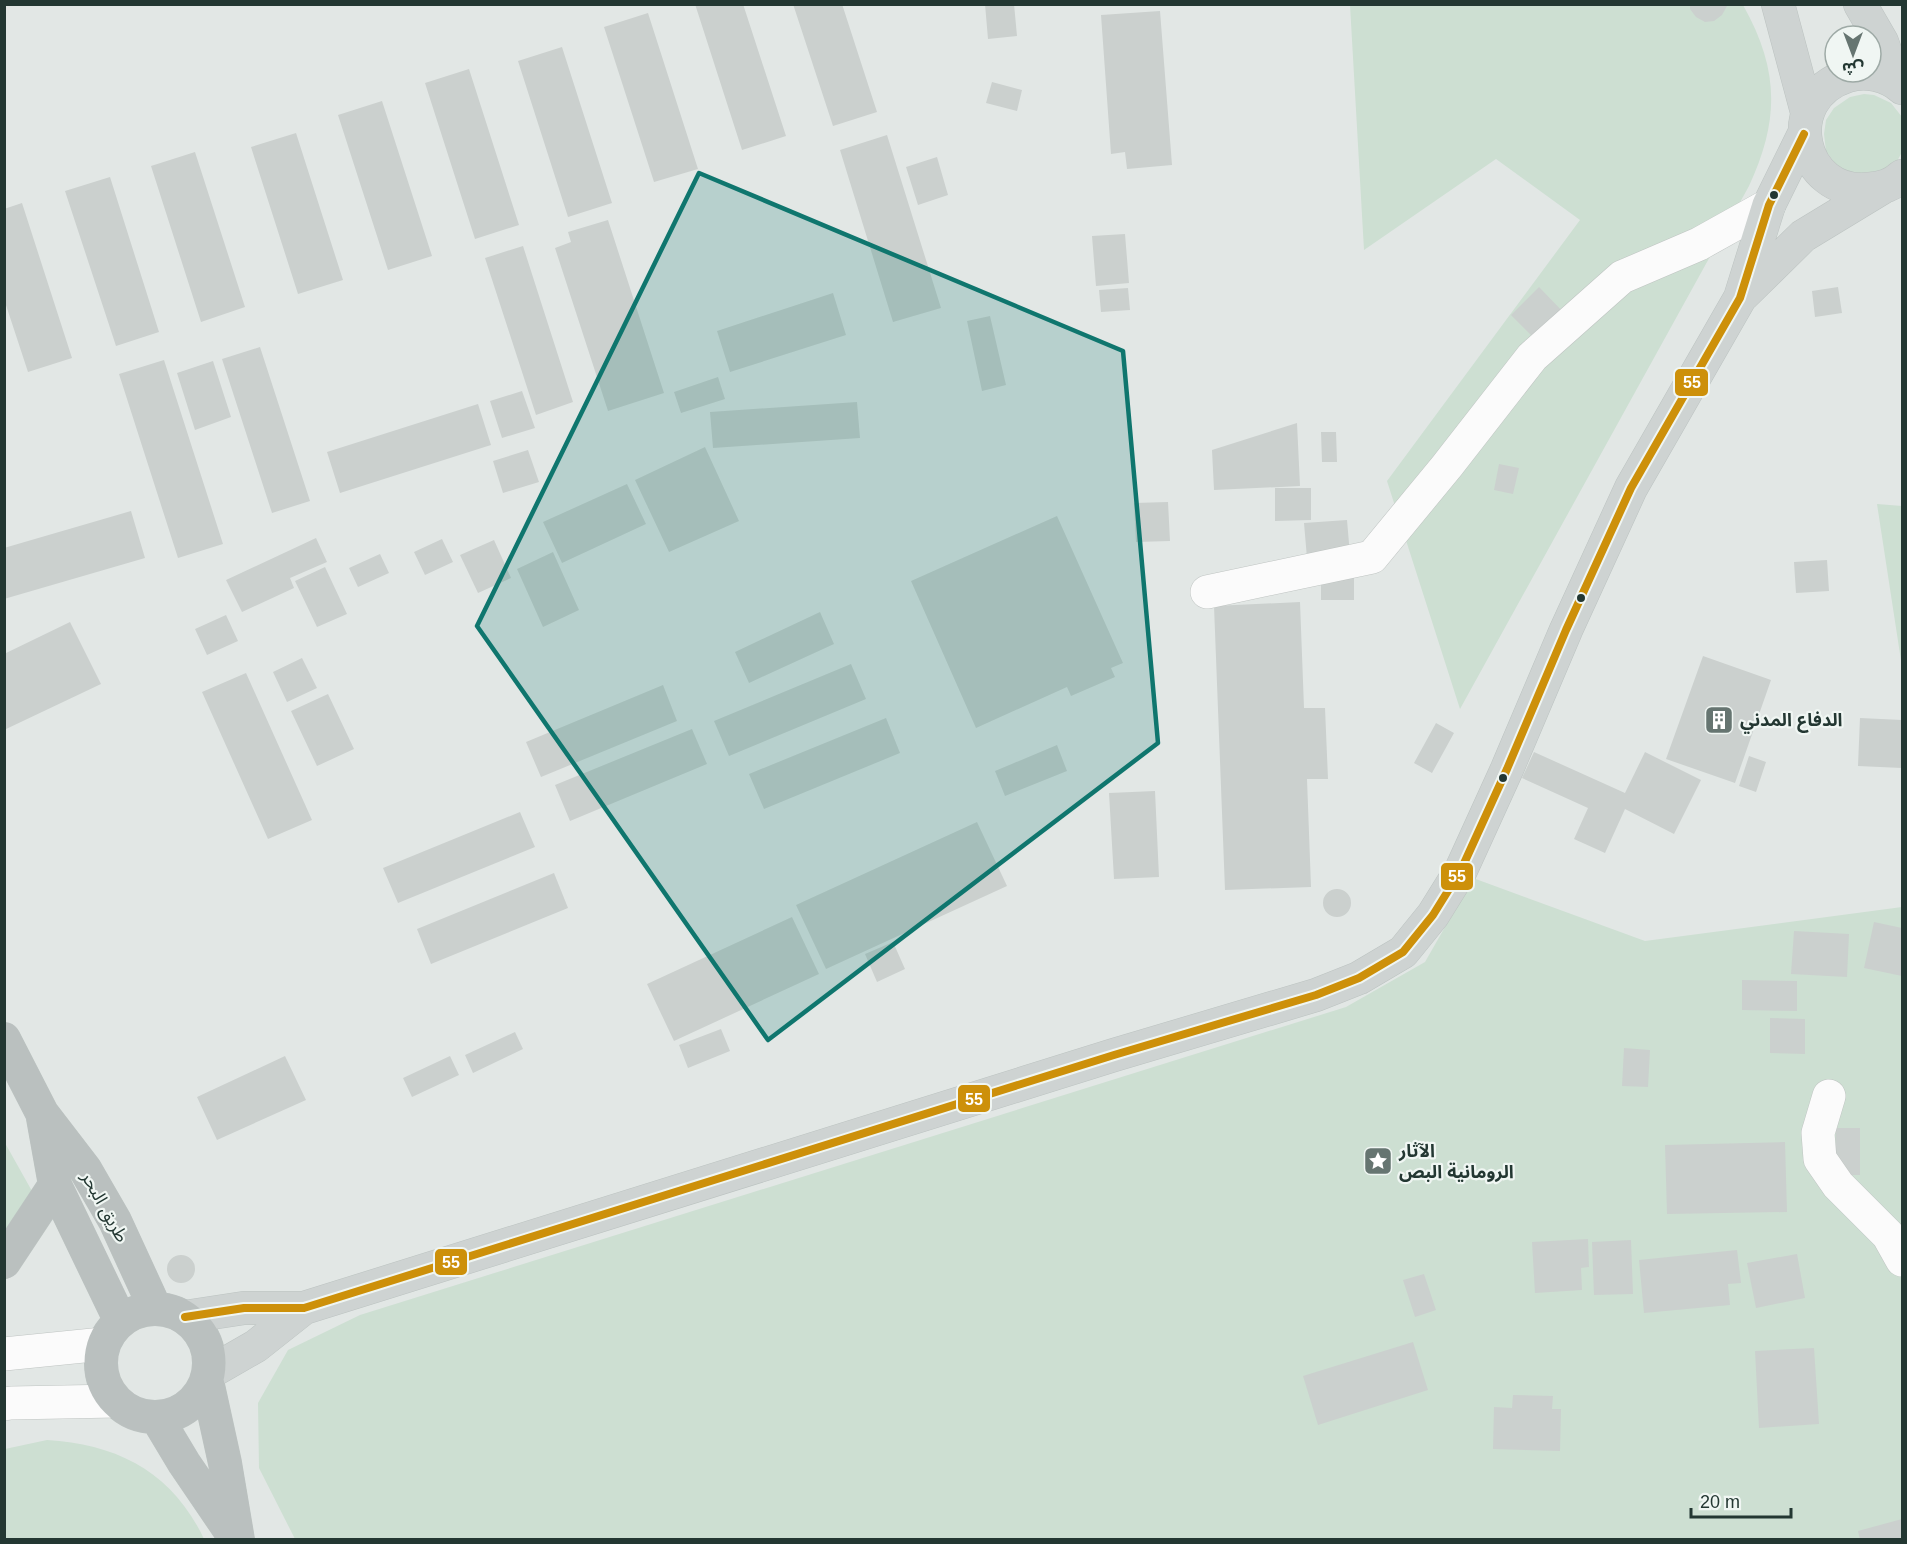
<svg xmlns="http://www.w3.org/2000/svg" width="1907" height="1544" font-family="Helvetica,'Noto Sans Arabic',sans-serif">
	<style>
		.green { fill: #cddfd2 }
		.building { fill: #cbd0ce }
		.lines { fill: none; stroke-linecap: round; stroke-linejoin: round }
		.minor-casing { stroke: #bfc4c2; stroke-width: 34 }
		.major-casing { stroke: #bcc3c1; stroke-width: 34 }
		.highway-casing { stroke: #bcc3c1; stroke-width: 34 }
		.minor { stroke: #fbfbfb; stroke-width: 33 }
		.major { stroke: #ced3d2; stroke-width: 33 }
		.highway { stroke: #bac0bf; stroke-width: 33 }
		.bus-1-casing { stroke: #f0f6f3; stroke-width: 12 }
		.bus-1 { stroke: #cd900a; stroke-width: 8 }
		.marked { fill: #0f766e; fill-opacity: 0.2; stroke: #0f766e; stroke-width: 4.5; stroke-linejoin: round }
		.bus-dot { fill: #233732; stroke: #f0f6f3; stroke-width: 2 }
		.labels { text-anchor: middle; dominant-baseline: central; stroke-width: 4.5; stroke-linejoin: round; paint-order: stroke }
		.poi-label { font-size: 18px; font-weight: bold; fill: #233732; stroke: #f0f6f3; text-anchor: start }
		.street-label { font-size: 18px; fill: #233732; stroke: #f0f6f3 }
		.line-badge { stroke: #f0f6f3; stroke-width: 2 }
		.badge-label { font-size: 16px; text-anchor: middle; font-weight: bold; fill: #fff }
	</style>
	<rect width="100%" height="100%" fill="#e2e7e5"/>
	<path class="green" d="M1350 5H1743C1779 69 1780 119 1749 186L1460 709 1387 481 1580 220 1496 159 1364 250Z
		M1864 94 1874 95 1891 103 1902 117V152L1895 165 1876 176 1843 171 1833 161 1826 151 1824 134 1826 120 1834 108 1850 97Z
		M1877 504 1902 506V667Z
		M1473 878 1645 941 1902 907V1539H295L259 1468 258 1403 288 1350 360 1315 1346 1007 1425 962Z
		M5 1143 37 1200 5 1268Z
		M47 1440C118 1444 173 1473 204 1539H5V1449Z"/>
	<path class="building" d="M695 4H743L786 136 742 150Z
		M793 4H842L877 112 833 126Z
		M985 4H1014L1017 36 988 39Z
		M1690 4H1726L1727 6 1722 15 1714 21 1705 22 1696 17 1690 9Z
		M1160 11 1172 165 1127 169 1125 152 1111 154 1101 15Z
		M648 13 698 169 654 182 604 27Z
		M562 47 612 203 568 217 518 61Z
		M469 69 519 225 475 239 425 83Z
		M992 82 1022 90 1017 111 986 103Z
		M382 101 432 256 388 270 338 115Z
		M296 133 343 280 298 294 251 147Z
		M887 135 941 308 893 322 840 150Z
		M195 152 245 307 201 322 151 166Z
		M937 157 948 195 918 205 906 167Z
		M110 177 159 332 116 346 65 191Z
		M22 203 72 358 28 372 4 299V209Z
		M608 220 664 393 608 411 555 248 571 242 568 232Z
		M1125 234 1129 283 1096 286 1092 236Z
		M523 246 573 402 536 415 485 258Z
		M1539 287 1567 316 1539 343 1511 315Z
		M1838 287 1842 313 1815 317 1812 291Z
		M1128 288 1130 310 1101 312 1099 290Z
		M833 293 846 335 730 372 717 331Z
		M990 316 1006 385 982 391 967 321Z
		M260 347 310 501 272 513 222 359Z
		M164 360 223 544 178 558 119 374Z
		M213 361 231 417 195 430 177 373Z
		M718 377 725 399 681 413 674 392Z
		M522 391 535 428 502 438 490 401Z
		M857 402 860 438 713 448 710 412Z
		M478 404 491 445 340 493 327 452Z
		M1297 423 1300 486 1214 490 1212 450Z
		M1321 432H1336L1337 462H1322Z
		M705 447 739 521 669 552 635 480Z
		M528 450 539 482 503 493 493 461Z
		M1499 464 1519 468 1513 494 1494 490Z
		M627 484 646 524 562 563 543 522Z
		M1275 488H1311V520L1275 521Z
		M1168 502 1170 541 1136 542 1134 503Z
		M131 511 145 558 4 599V548Z
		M1057 516 1123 663 1111 668 1115 677 1071 696 1067 687 976 728 911 581Z
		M1347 520 1350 555 1307 558 1304 523Z
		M316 538 327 562 290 578 294 588 242 612 226 580Z
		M442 539 453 562 425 575 414 552Z
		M494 540 511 578 478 593 460 555Z
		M553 552 579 610 543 627 517 569Z
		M380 554 389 573 358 587 349 568Z
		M1827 560 1829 591 1796 593 1794 562Z
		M325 567 347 614 317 627 295 581Z
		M1321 573 1354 574V600H1321Z
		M1300 602 1304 708H1325L1328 779H1307L1311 887 1225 890 1214 606Z
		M820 612 834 644 749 683 735 652Z
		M226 615 238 641 207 655 195 629Z
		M70 622 101 684 4 730V654Z
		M1703 656 1771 680 1735 783 1666 759Z
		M302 658 317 688 287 702 273 672Z
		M851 664 866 699 729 756 714 721Z
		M246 673 312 820 268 839 202 692Z
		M663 685 677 721 541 777 526 742Z
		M328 694 354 749 317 766 291 711Z
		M886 718 900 753 764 809 749 774Z
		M1860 718 1902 720V768L1858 766Z
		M1436 723 1454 733 1432 773 1414 763Z
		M692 729 707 764 570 821 555 785Z
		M1057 745 1067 771 1005 796 995 771Z
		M1534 752 1625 793 1645 752 1701 780 1674 834 1625 809 1605 853 1574 839 1588 808 1522 778Z
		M1749 756 1766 762 1756 792 1739 786Z
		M1155 791 1159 877 1114 879 1109 793Z
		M520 812 535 847 398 903 383 868Z
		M977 822 1007 886 826 969 796 905Z
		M554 873 568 908 431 964 417 929Z
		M1323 903a14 14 0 1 1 28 0a14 14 0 1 1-28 0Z
		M792 917 819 974 674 1041 647 984Z
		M1874 922 1902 928V976L1864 968Z
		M1794 931 1849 934 1847 977 1791 974Z
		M893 942 905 969 877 982 865 954Z
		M1742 980 1797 981V1011L1742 1010Z
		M1770 1018 1805 1019V1054L1770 1053Z
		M721 1029 730 1051 688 1068 679 1045Z
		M515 1032 523 1049 473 1073 465 1055Z
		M1624 1048 1650 1050 1648 1087 1622 1086Z
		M285 1056 306 1100 217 1140 197 1097Z
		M450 1056 459 1075 412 1097 403 1078Z
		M1836 1128H1860V1175H1836Z
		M1785 1142 1787 1212 1667 1214 1665 1145Z
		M1588 1239 1589 1267 1581 1268 1582 1290 1535 1293 1532 1242Z
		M1631 1240 1633 1294 1594 1295 1592 1242Z
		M1737 1250 1741 1283 1728 1284 1730 1305 1644 1313 1639 1260Z
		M1797 1254 1805 1298 1756 1308 1747 1263Z
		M167 1269a14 14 0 1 1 28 0a14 14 0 1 1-28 0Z
		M1424 1274 1436 1310 1415 1317 1403 1280Z
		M1413 1342 1428 1390 1318 1425 1303 1376Z
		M1814 1348 1819 1424 1759 1428 1755 1351Z
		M1513 1395 1553 1396 1552 1409H1561L1560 1451 1493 1449 1494 1407 1512 1408Z
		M1902 1519V1540H1860L1858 1531Z"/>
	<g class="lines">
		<g class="minor-casing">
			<path id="minor" d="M1207 592 1372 557 1447 466 1532 357 1622 277 1699 244 1769 205
				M1829 1096 1818 1133 1820 1159 1838 1185 1888 1235 1902 1260
				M4 1354 103 1344
				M4 1404 11 1403 116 1401"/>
		</g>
		<g class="major-casing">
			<path id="major" d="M1778 4 1807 112
				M1860 4 1882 42 1896 82
				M1902 88C1888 75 1865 70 1847 76 1778 98 1800 197 1869 189 1883 188 1892 185 1902 176
				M1743 295 1803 236 1882 188
				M185 1317 244 1308H304L1114 1055 1316 995 1359 978 1403 952 1433 915 1461 870 1507 769 1566 630 1631 488 1740 298 1769 205 1804 134
				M209 1373 256 1346 304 1308"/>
		</g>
		<g class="highway-casing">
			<path id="highway" d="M4 1039 42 1113 85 1169 115 1221 155 1308
				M43 1118 55 1185 120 1320
				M4 1262 55 1185
				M101 1363a54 54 0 1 1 108 0a54 54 0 1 1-108 0Z
				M207 1381 225 1463 238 1540
				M157 1418 184 1463 233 1535"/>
		</g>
		<use href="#minor" class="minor"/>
		<use href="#major" class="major"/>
		<use href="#highway" class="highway"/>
		<g class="bus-1-casing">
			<path id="bus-1" d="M185 1317 244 1308H304L1114 1055 1316 995 1359 978 1403 952 1433 915 1461 870 1507 769 1566 630 1631 488 1740 298 1769 205 1804 134"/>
		</g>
		<use href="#bus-1" class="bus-1"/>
	</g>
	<path class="marked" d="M699 173 1123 351 1158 743 768 1040 477 626Z"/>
	<defs>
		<g id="building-square" transform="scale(1.5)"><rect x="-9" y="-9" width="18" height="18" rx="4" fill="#667571" stroke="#f0f6f3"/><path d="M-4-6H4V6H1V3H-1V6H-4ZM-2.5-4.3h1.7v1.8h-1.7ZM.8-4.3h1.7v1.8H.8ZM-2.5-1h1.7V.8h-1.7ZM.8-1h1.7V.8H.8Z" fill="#fff"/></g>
		<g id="sight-square" transform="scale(1.5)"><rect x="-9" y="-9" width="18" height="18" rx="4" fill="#667571" stroke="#f0f6f3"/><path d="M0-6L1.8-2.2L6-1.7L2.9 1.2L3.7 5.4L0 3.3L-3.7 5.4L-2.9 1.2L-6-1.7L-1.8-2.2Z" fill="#fff"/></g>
	</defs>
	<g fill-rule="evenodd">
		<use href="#building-square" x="1719" y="720"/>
		<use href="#sight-square" x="1378" y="1161"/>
	</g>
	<g class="bus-dot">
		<circle cx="1774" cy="195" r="5"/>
		<circle cx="1581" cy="598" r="5"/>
		<circle cx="1503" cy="778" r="5"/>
	</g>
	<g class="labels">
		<g class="poi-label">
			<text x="1740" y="720">الدفاع المدني</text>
			<text x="1399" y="1151">الآثار<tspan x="1399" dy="21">الرومانية البص</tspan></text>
		</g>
		<g class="street-label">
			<text transform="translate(105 1207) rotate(61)">طريق البحر</text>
		</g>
	</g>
	<g class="line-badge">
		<rect x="1674" y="368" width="35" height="29" rx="6" fill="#cd900a"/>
		<rect x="1440" y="862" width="34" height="29" rx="6" fill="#cd900a"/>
		<rect x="957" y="1084" width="34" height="29" rx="6" fill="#cd900a"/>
		<rect x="434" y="1248" width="34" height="28" rx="6" fill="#cd900a"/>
	</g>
	<g class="badge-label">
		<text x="1692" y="388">55</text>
		<text x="1457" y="882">55</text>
		<text x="974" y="1105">55</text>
		<text x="451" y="1268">55</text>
	</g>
	<rect width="1907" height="1544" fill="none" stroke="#233732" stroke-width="12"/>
	<g transform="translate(1853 54) rotate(180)"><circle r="28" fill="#f0f6f3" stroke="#9eaaa6" stroke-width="1.5"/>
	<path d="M0-4.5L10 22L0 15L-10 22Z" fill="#667571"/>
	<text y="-9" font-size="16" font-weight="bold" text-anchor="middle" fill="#233732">ش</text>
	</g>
	<path d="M1691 1508v9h100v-9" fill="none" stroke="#233732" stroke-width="3"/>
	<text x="1700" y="1508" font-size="18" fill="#233732" stroke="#f0f6f3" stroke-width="4.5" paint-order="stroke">20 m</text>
</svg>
